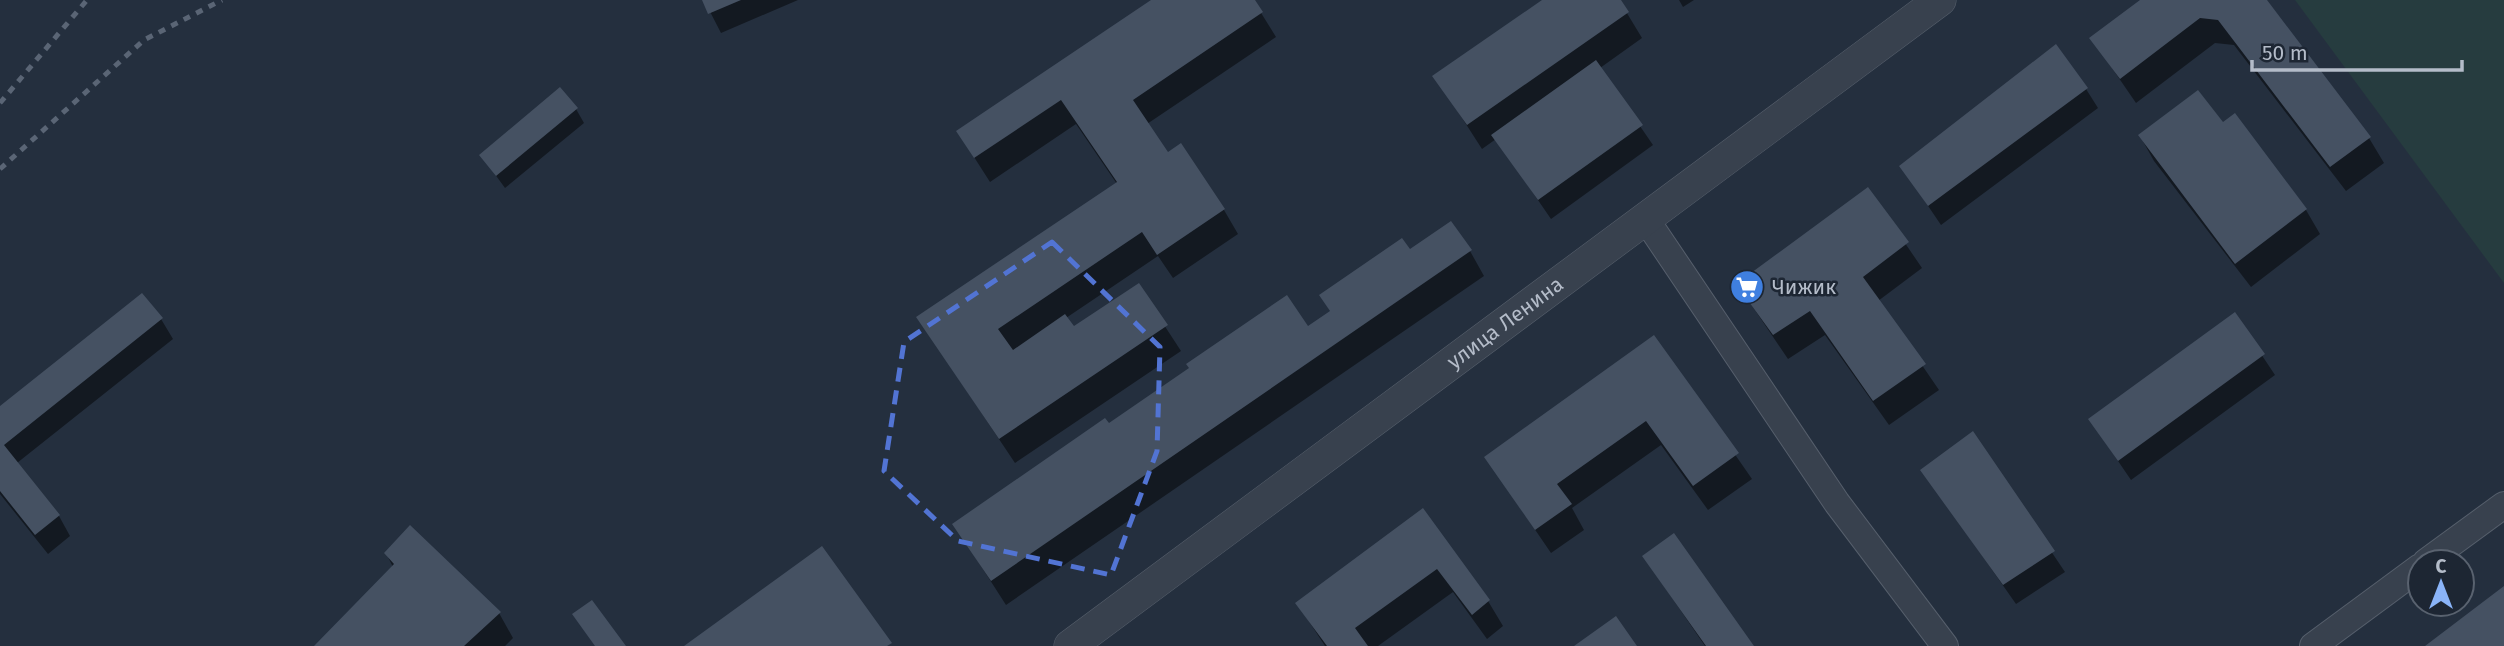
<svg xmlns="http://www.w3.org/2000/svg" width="2504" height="646" font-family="'Fira Sans',sans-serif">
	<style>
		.green { fill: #263c3f }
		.shadow { fill: #0007 }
		.building { fill: #455162 }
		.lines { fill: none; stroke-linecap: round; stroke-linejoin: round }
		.minor-casing { stroke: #565f6c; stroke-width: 28 }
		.tertiary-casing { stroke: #565f6c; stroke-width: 33 }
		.minor { stroke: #38414e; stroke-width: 26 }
		.tertiary { stroke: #38414e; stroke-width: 32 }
		.rail { stroke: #5a6575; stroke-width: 5; stroke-dasharray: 7 7; stroke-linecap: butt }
		.marked { fill: none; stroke: #5274d3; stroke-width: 5; stroke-dasharray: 14 9; stroke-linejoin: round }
		.labels { text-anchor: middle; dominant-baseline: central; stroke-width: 5; stroke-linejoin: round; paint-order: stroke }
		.poi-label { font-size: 21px; fill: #b4bcc9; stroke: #1d2633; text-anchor: start }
		.street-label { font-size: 21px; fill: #b4bcc9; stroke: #1d2633 }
	</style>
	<rect width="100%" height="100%" fill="#242f3e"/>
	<path class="green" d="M2295 0H2504V283Z"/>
	<path class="shadow" d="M704 0H798L721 33Z
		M1154 0H1253L1276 37 1147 124 1168 154 1224 210 1238 234 1173 278 1158 256 1066 318 1073 329 1138 285 1181 351 1015 463 918 318 1117 184 1076 124 990 182 958 132Z
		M1545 0H1619L1642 38 1600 68 1653 145 1551 219 1496 139 1482 149 1435 76Z
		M1679 0H1694L1683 7Z
		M2143 0H2265L2369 138 2384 163 2346 191 2234 45 2215 43 2136 103 2092 39Z
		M2086 89 2098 108 1941 225 1901 166Z
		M576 109 584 123 505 188 481 155Z
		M2223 125 2306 210 2320 234 2251 287 2154 161 2140 136Z
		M1868 189 1922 268 1878 301 1939 390 1889 425 1825 335 1788 359 1738 285Z
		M1470 251 1484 276 1006 605 954 524 1108 426 1307 328 1331 312 1321 296Z
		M2235 315 2275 375 2131 480 2090 420Z
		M161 319 173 339 17 463 59 516 70 536 48 554 0 494V408Z
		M1654 338 1752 479 1708 510 1661 445 1572 508 1584 530 1551 553 1486 458Z
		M1972 434 2065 572 2016 604 1922 470Z
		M1422 511 1488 601 1503 626 1487 639 1453 592 1378 646H1325L1297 603Z
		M386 553 499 613 513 638 505 646H316L393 567Z
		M1644 557 1752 646H1705Z"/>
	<path class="building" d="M702 0H741L708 14Z
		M1151 0H1255L1263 12 1133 100 1168 152 1181 143 1225 209 1157 255 1142 232 998 329 1013 350 1065 314 1074 326 1139 283 1168 325 999 439 916 317 1117 182 1061 100 974 158 956 131Z
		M1542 0H1621L1629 12 1467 125 1432 76Z
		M2140 0H2267L2371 137 2330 167 2218 20 2200 18 2120 79 2089 38Z
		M2056 44 2088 88 1928 206 1899 166Z
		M1596 60 1643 125 1538 200 1491 135Z
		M560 87 578 108 496 176 479 155Z
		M2198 90 2223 122 2235 113 2307 209 2235 264 2138 135Z
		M1868 187 1909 242 1863 277 1926 364 1873 401 1810 311 1773 335 1736 284Z
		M1451 221 1472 250 991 581 952 524 1105 418 1109 423 1189 368 1186 364 1287 295 1308 326 1330 311 1319 295 1402 238 1410 249Z
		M142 293 163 318 4 445 60 515 35 535 0 491V406Z
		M2235 312 2265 354 2118 461 2088 419Z
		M1654 335 1739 453 1693 486 1646 421 1557 484 1572 504 1535 530 1484 457Z
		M1973 431 2055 551 2003 585 1920 470Z
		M1423 508 1490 600 1472 615 1437 569 1355 628 1368 646H1327L1295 603Z
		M410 525 501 612 464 646H314L394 564 384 553Z
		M1674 533 1754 646H1706L1642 556Z
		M822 546 892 643 887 646H684Z
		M2504 586V646H2425Z
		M592 600 626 646H595L572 614Z
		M1616 616 1637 646H1574Z"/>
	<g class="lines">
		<g class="minor-casing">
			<path id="minor" d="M1645 218 1837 503 1945 646
				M2426 562 2504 505
				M2313 646 2420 567"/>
		</g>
		<g class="tertiary-casing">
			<g id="tertiary">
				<path id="s1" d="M1070 646 1940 0"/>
			</g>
		</g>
		<use href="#minor" class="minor"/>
		<use href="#tertiary" class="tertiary"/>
		<path class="rail" d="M0 103 87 0
			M0 169 144 40 222 0"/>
	</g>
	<path class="marked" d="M1052 242 1160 347 1157 451 1111 575 958 541 884 471 904 342Z"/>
	<defs>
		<g id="supermarket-disc" transform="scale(1.75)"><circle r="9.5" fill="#3f7fe0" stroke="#1d2633"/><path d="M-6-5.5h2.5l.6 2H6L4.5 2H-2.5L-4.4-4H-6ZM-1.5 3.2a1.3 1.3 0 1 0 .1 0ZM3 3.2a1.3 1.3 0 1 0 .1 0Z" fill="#fff"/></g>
	</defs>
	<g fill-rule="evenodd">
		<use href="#supermarket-disc" x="1747" y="287"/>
	</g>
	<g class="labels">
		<g class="poi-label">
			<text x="1772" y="287">Чижик</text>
		</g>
		<g class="street-label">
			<text stroke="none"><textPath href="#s1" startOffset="542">улица Ленина</textPath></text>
		</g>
	</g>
	<g transform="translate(2441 583)"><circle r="33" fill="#1d2633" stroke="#59626f" stroke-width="2"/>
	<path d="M0-5L12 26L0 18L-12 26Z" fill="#8ab4f8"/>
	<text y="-10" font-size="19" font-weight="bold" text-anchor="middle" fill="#b4bcc9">С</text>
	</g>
	<path d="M2252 60v10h210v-10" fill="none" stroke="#b4bcc9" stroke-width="3.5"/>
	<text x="2262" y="60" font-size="21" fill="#b4bcc9" stroke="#1d2633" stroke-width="5" paint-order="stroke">50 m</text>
</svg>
